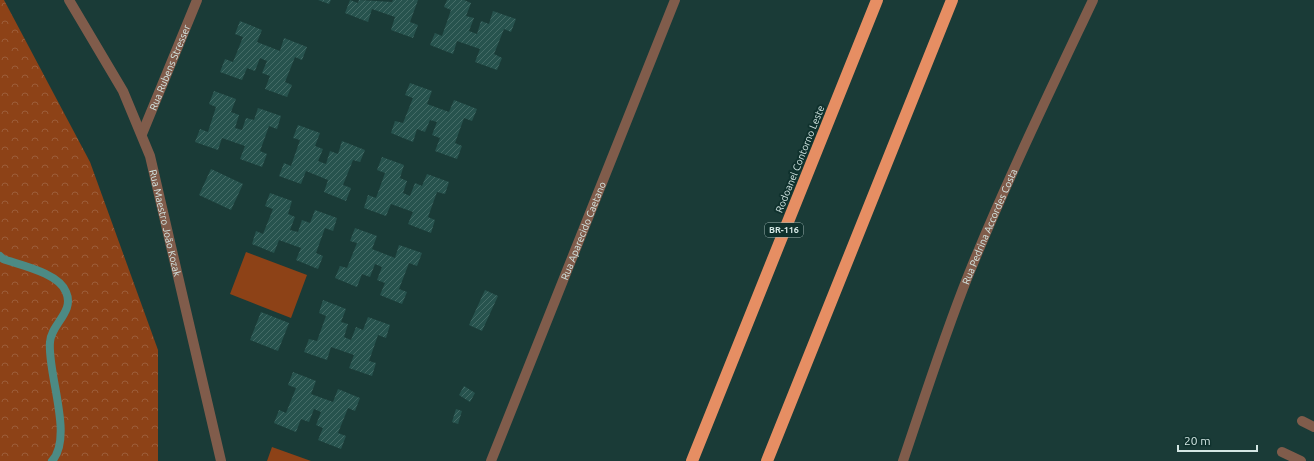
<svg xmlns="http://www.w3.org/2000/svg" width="1314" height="461" font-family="Ubuntu,sans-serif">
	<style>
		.forest { fill: url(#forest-crowns) }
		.pitch { fill: #8d4217 }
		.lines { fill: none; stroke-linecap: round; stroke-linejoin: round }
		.stream { stroke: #4c8a84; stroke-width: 8 }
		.building { fill: url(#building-hatch) }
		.lane { stroke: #805c4b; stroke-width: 10 }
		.street { stroke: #805c4b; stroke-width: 10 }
		.highway { stroke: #e68e63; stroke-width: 12 }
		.labels { text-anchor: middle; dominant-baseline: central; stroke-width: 4; stroke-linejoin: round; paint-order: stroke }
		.shield { fill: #0f312d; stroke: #99b0ad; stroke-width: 1 }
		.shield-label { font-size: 9px; font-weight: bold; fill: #d4e7e4 }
		.street-label { font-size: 10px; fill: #d4e7e4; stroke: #0f312d }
	</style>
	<defs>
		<pattern id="forest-crowns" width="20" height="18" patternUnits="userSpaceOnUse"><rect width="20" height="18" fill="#8d4217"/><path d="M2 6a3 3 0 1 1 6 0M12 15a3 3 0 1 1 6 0" fill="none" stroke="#9c5d39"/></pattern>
		<pattern id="building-hatch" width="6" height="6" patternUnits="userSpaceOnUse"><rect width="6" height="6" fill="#27534e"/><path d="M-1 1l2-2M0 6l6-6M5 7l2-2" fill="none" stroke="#456c67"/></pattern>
	</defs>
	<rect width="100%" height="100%" fill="#1a3b37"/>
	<path class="forest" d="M0 0H4L90 162 158 350V461H0Z"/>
	<path class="pitch" d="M246 252 307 275 291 318 230 294Z
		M272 447 311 461H267Z"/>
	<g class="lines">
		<path class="stream" d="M0 256 3 259C20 265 59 273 66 292 75 312 51 324 50 342 47 373 74 437 52 461"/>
	</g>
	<path class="building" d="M318 0H331L329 4Z
		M350 0 358 3 359 0 392 2 393 0H418L410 22 418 25 413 38 391 30 395 17 372 9 368 22 345 13Z
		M447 0H464L471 3 466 16 474 18 469 31 477 34 481 21 489 24 493 11 516 19 511 32 504 29 494 54 502 58 497 70 475 62 480 49 457 41 453 54 430 45 435 33 442 36 451 10 444 7Z
		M240 21 262 30 257 42 280 51 284 38 307 47 302 60 295 57 285 82 292 85 287 97 265 89 270 76 262 73 267 61 260 58 255 71 247 68 242 80 220 72 225 59 233 62 243 37 235 34Z
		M410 83 432 91 427 104 449 112 454 100 477 109 472 121 464 118 455 143 462 146 457 159 435 151 440 138 432 135 437 122 430 120 425 132 417 129 413 142 391 133 395 121 403 123 413 98 405 95Z
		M214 91 236 99 231 112 239 115 235 128 242 130 246 118 254 120 258 108 281 116 277 129 269 126 260 151 267 154 262 167 240 159 245 146 222 138 218 150 195 142 200 129 208 132 216 107 209 104Z
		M298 125 320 133 315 146 323 149 318 161 326 164 330 151 338 154 342 141 365 150 360 162 353 160 343 185 351 188 346 201 324 192 328 180 306 171 301 184 279 176 284 163 291 166 300 140 293 138Z
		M382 157 404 165 400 178 407 181 403 193 410 196 415 183 422 186 427 174 449 182 445 194 437 192 428 217 435 220 431 233 408 224 413 212 391 204 386 216 364 208 368 195 376 198 385 173 377 170Z
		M211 169 243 184 231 210 199 195Z
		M270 193 292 201 288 214 295 217 290 230 298 232 302 220 310 223 315 210 337 218 333 231 325 228 316 253 323 256 318 269 296 260 301 248 279 240 274 253 252 244 256 231 263 234 273 209 265 206Z
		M355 228 377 236 372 249 395 258 399 245 422 253 417 266 409 263 399 289 407 292 402 304 380 295 385 283 377 280 382 267 375 264 370 277 362 274 357 287 335 278 340 266 347 268 357 243 350 241Z
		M485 290 498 296 482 331 469 325Z
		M323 300 346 309 341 322 348 324 344 337 351 340 356 327 363 330 368 317 390 325 386 338 378 335 369 361 376 363 372 376 349 368 354 355 331 347 327 360 304 352 309 339 317 341 326 316 319 313Z
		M261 312 289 323 278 351 250 340Z
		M293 372 316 381 311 394 333 402 338 389 360 398 355 411 348 408 338 433 346 436 341 449 318 440 323 428 316 425 321 412 314 409 309 422 301 419 296 432 274 423 279 410 286 413 296 388 288 385Z
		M464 386 475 393 470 402 459 395Z
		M456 409 462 411 458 424 452 422Z"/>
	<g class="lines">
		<path class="lane" d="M1302 421 1314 427
			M1282 452 1301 461"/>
		<g class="street">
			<path id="s1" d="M69 0 123 91 150 156 221 461"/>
			<path id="s2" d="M142 134 197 0"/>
			<path id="s3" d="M491 461 675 0"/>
			<path id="s4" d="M903 461C924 399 944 336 968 276 1006 182 1050 91 1093 0"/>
		</g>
		<path class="highway" d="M692 461 877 0
			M767 461 952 0"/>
	</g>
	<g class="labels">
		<rect class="shield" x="765" y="223" width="38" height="14" rx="3"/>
		<g class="shield-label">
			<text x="784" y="230">BR-116</text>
		</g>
		<g class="street-label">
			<text stroke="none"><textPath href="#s2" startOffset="72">Rua Rubens Stresser</textPath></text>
			<text transform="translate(800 159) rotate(-68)">Rodoanel Contorno Leste</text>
			<text stroke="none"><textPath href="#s1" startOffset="245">Rua Maestro João Kozak</textPath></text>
			<text stroke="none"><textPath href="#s4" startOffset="250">Rua Pedrina Accordes Costa</textPath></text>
			<text stroke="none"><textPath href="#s3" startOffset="248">Rua Aparecido Caetano</textPath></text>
		</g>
	</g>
	<path d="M1178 445v6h79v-6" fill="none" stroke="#d4e7e4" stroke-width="2"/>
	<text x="1184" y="445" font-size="12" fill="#d4e7e4" stroke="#0f312d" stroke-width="3" paint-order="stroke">20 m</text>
</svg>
